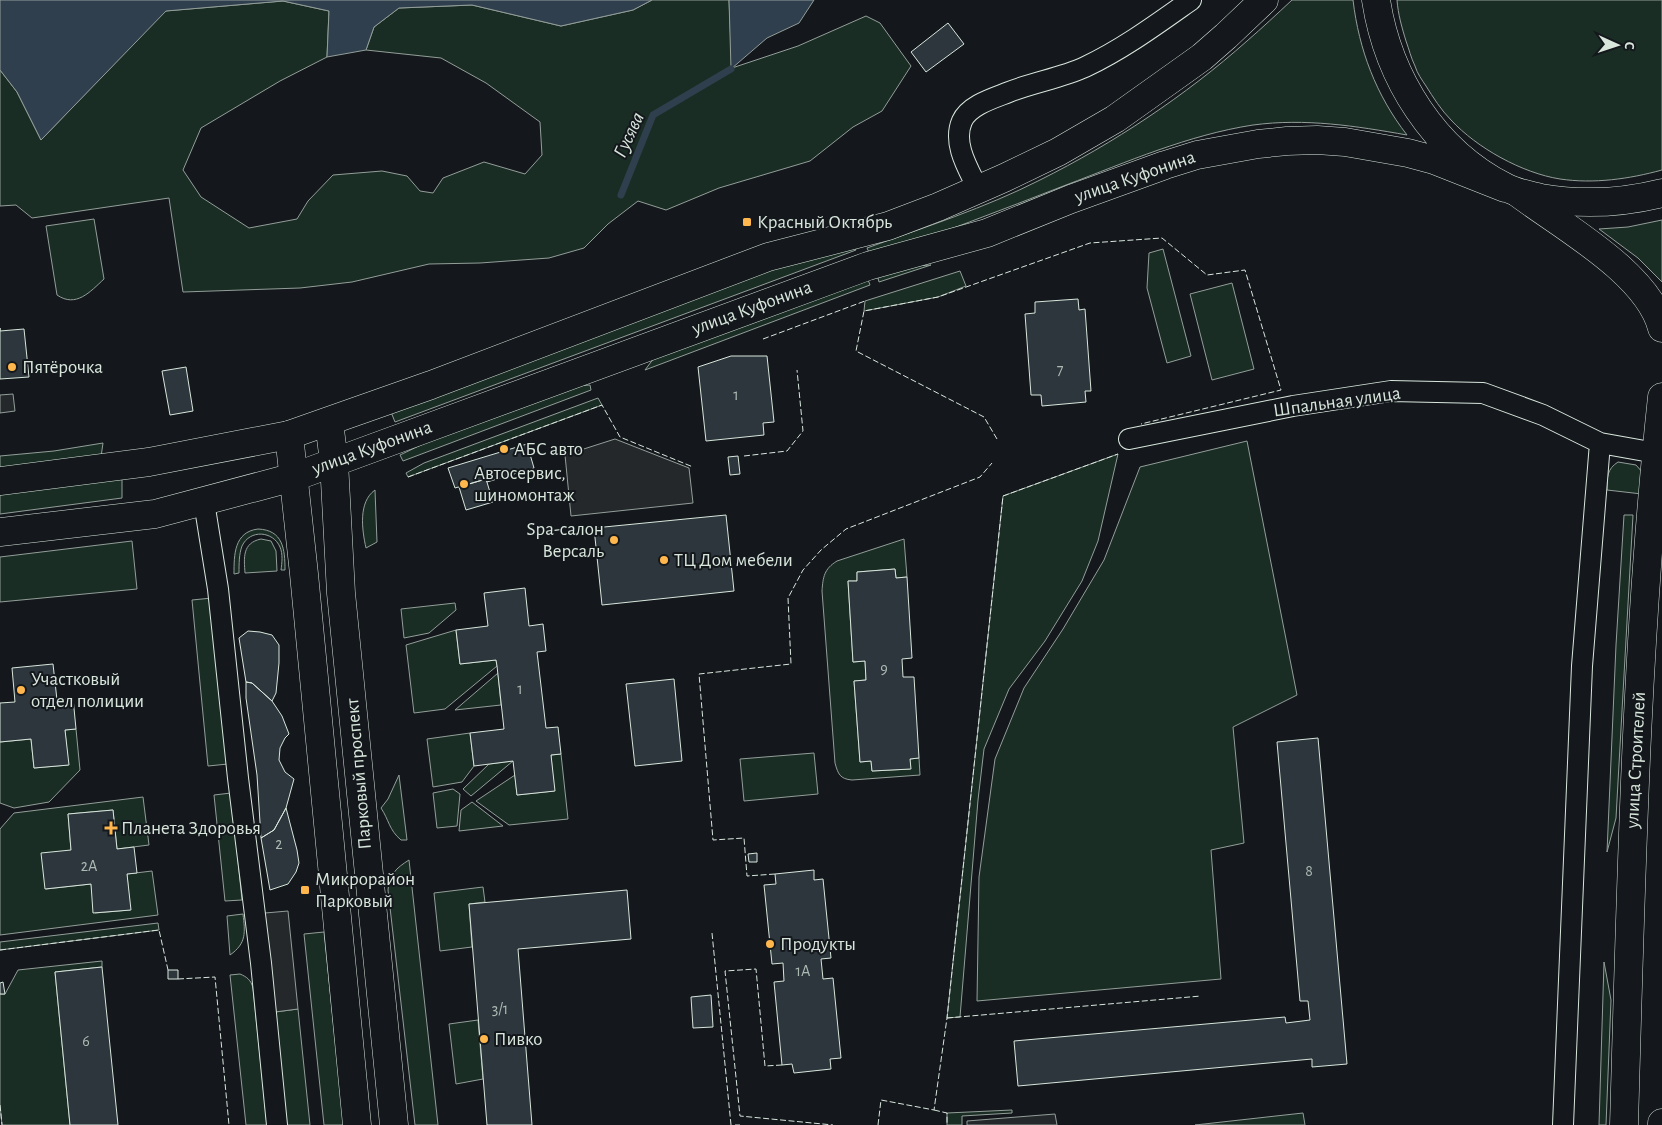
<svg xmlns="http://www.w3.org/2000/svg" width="1662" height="1125" font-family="'Alegreya Sans',sans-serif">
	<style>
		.green { fill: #1a2d24; stroke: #939e99 }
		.parking { fill: #24282b; stroke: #939e99 }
		.water { fill: #2f3f4d; stroke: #939e99 }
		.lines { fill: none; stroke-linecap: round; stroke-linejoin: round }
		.stream { stroke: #2f3f4d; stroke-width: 7 }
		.building { fill: #2c363c; stroke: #d8e6dc }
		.street-casing { stroke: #d8e6dc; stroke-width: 22 }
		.secondary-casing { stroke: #d8e6dc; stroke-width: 29 }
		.primary-casing { stroke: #d8e6dc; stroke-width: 29 }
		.street { stroke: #14181c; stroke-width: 20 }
		.secondary { stroke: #14181c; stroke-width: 28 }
		.primary { stroke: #14181c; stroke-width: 28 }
		.fence { stroke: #d8e6dc; stroke-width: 1; stroke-dasharray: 6 2.5; stroke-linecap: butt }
		.poi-dot { fill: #ffb74d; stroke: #14181c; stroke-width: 2 }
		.labels { text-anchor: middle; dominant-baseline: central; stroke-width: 4; stroke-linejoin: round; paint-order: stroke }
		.number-label { font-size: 16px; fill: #adbab4 }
		.street-label { font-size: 19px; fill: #d8e6dc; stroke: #14181c }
		.poi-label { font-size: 19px; fill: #d8e6dc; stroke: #14181c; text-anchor: start }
		.water-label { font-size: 20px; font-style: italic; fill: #d8e6dc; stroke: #14181c }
	</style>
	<rect width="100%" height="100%" fill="#14181c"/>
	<path class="green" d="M652 0H729L732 68 798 46 866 16 880 23 911 66 882 111 853 127 810 161 719 188 666 210 638 201 608 224 584 248 549 258 480 263 429 264 352 282 300 288 183 292 169 198 32 218 16 205 0 206V70L17 92 41 140 165 11 283 1 329 11 327 57 280 81 201 128 183 170 201 197 249 228 297 219 308 201 333 175 382 171 407 176 420 191 433 193 443 178 484 162 525 174 542 155 540 122 486 83 441 58 366 50 374 27 399 8 472 5 561 26 633 10Z
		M1292 0H1353C1359 50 1376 95 1407 135 1356 126 1305 118 1253 125 1188 135 1127 162 1066 185 1002 210 937 234 872 259L867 248C925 227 985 208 1040 180 1114 143 1185 96 1247 41 1262 28 1277 14 1292 0Z
		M1397 0H1662V170C1629 179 1594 184 1560 179 1522 173 1477 148 1451 120 1441 110 1433 97 1426 86 1422 80 1417 73 1415 66 1411 58 1409 49 1406 41 1402 28 1398 14 1397 0Z
		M94 219 104 279C90 292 76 308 57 295L46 226Z
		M1662 220V282L1638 258 1599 229 1628 227Z
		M851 239 856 250 395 422 391 412Z
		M1163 249 1191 356 1167 363 1147 288 1149 253Z
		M931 265 879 282 877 274 912 266Z
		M960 271 966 286 938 297 864 311 865 301Z
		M867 277 870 285 645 370 654 358Z
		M1232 283 1254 369 1212 380 1190 294Z
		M590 385 591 390 403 461 400 455 446 433 575 386Z
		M598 398 602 405 408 477 406 473 424 463Z
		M1247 441 1297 695 1233 727 1244 843 1211 850 1221 979 977 1001 979 877 995 759 1024 688 1063 629 1104 560 1140 467Z
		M103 443 101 457 0 469V456L54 451Z
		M1118 454 1098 541 1082 581 1045 641 1009 689 984 749 978 800 960 1017 947 1018 1003 496Z
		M1618 462 1636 465 1643 473 1642 494 1607 490C1607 477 1607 469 1618 462Z
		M122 478V498L0 514V493Z
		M375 490 377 542 366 548C362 530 358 502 375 490Z
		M1624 515H1633L1616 818 1607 852 1616 645Z
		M258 529C283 530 285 549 285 570H281C282 563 283 554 280 547 273 531 250 529 242 546 239 554 239 564 239 573L234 574C234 555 234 532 258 529Z
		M261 539 271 541 276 551 277 571 245 573C244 558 242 543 261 539Z
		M904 539 907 577 896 578 895 569 857 572V581H848L853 662 865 661 866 680 854 681 860 762 871 761 872 771 910 769V759L919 758 920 775 852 780C840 779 838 774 835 763L822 591C823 577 824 569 837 561Z
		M132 541 137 589 0 602V557Z
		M212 598 228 764 208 766 192 600Z
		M455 603 456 610 429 633 404 638 401 609Z
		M456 630 460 664 496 660 497 666 445 709 414 713 406 645Z
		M498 673 501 705 455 710Z
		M76 729 80 770 49 802 14 808 0 803V742L31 739 34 768 68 765 65 730Z
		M470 733 474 766 462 782 433 787 427 739Z
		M814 753 818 794 744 801 740 759Z
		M561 754 568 819 509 825 476 801 515 775 517 795 554 791 551 755Z
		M513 761 471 796 463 789 489 764Z
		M399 775 407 840H401C389 830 389 820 381 808L388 799Z
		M453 789 460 794 457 826 437 828 433 793Z
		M231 793 242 900 225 901 214 795Z
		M143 797 149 845 117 849 113 810 68 814 71 850 46 889 91 884 95 913 130 910 127 874 152 871 158 915 0 935V829L14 813Z
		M472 802 503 826 459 831 461 810Z
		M409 860 438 1125H415L388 890C389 875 396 868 409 860Z
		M483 887 485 902 469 904 472 947 440 951 434 893Z
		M243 914C245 932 247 943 230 955L227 916Z
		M158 923 159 930 0 950V942Z
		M324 932 344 1125H324L304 934Z
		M102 961V967L55 972 70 1125H2L0 1105V994H5L18 970Z
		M1604 962 1611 1000 1606 1125H1599Z
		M240 974C247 977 251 980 253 988L267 1125H246L230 975Z
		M298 1009 310 1125H287L275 1012Z
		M478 1020 483 1079 456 1084 449 1024Z
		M1012 1110V1113L962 1116V1125H947V1113Z
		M1303 1113 1305 1125H1195Z"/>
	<path class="parking" d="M13 394 15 411 0 413V395Z
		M615 439 689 468 693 503 571 516 565 455Z
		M288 911 298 1009 275 1012 265 913Z
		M1055 1114 1057 1125H967V1121Z"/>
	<path class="water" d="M0 0H652L633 10 561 26 472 5 399 8 374 27 366 50 327 57 329 11 283 1 166 11 41 140 17 92 0 70Z
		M729 0H814L799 23 767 38 731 69Z"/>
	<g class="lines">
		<path class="stream" d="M621 195 653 115 731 69"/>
	</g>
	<path class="building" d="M948 23 964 44 926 72 911 52Z
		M1078 299 1079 310 1085 309 1091 391H1085L1086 402 1042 406 1041 395H1031L1025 314 1035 313V302Z
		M0 328V331L24 329 29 377 0 379Z
		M731 356H767L774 422 763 423 764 435 706 441 698 367Z
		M186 367 193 411 170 415 162 371Z
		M527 444 534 468 487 482 486 479 455 488 448 468Z
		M738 456 740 474 730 475 728 457Z
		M486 479 493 502 466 510 459 487Z
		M726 515 734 591 602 605 594 528Z
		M895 569 896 578 907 577 912 658 902 659 903 677H914L919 758 910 759 911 769 872 771 871 761 860 762 854 681 866 680 865 661 853 662 848 581H857V572Z
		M525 588 529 626 543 624 546 651 537 652 546 728 558 727 561 754 551 755 555 791 517 795 513 761 474 766 470 733 504 729 497 666 496 660 460 664 456 630 488 626 484 593Z
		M248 631 260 632 272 635 279 645V663L276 693 272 701 252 683 246 682 239 638Z
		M53 664 57 700 73 698 76 729 65 730 69 765 34 768 31 739 0 742V703L15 702 12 668Z
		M674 679 682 761 635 766 626 684Z
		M246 682 252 683 272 701 282 716 289 734 285 738 280 748 279 760 285 772 294 779 286 808 274 830 261 838 257 775 246 698Z
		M1318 738 1347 1064 1312 1067V1059L1018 1086 1014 1041 1285 1017 1286 1023 1310 1020 1308 1001H1300L1277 742Z
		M286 808 297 850 299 863 296 872 288 884 270 890 261 838 274 830Z
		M113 810 117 849 134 847 137 873 127 874 131 910 93 913 91 884 45 889 41 853 71 850 68 814Z
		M757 853V862H749L748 854Z
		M814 870V880L823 879 831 958 821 959 823 979 833 978 841 1058 830 1059 831 1069 794 1073 792 1064 782 1065 774 982 784 981 783 963 772 964 764 885 776 884 775 874Z
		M627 890 631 939 518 949 532 1125H487L469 904Z
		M102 967 118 1125H70L55 972Z
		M168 970H178V979H168Z
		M3 982 5 994H0V983Z
		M711 995 713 1027 693 1028 691 997Z"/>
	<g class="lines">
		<g class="street-casing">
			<path id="street" d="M978 189C969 170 952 144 962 121 969 105 994 98 1009 92 1034 82 1061 78 1085 67 1123 49 1157 24 1191 0
				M1129 439 1293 406 1391 391 1483 393 1543 415 1600 443 1656 453
				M204 502 218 589 238 778 261 963 277 1125
				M1563 1125 1582 666 1600 443"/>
		</g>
		<g class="secondary-casing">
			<path id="secondary" d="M1518 193C1562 226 1648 273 1662 328
				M0 481 149 462 289 435
				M0 532 155 514 294 477
				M1624 1125C1631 882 1636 639 1662 397
				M1662 1125V1123"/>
		</g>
		<g class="primary-casing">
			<path id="primary" d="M1376 0C1388 78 1434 151 1505 187 1516 193 1529 195 1541 198 1582 205 1622 203 1662 193
				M329 422 334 462 341 593 394 1125
				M294 477 868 266 987 233 1071 199 1165 165 1197 155 1258 144 1287 141 1317 140 1345 142 1408 153 1434 160 1505 188
				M357 1125 304 574 289 435 431 385 768 257 888 226 938 207 1004 178 1058 152 1115 119 1202 57 1226 36 1264 0"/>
		</g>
		<use href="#street" class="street"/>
		<use href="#secondary" class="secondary"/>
		<use href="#primary" class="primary"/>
		<path class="fence" d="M763 339 865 301
			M997 439 984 417 856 351 864 311 938 297 1090 243 1162 238 1207 275 1245 270 1281 390 1141 424
			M744 456 787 451 803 431 797 370
			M408 477 602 405 620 437 693 467
			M775 874 747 876 744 838 713 840 699 674 791 664 788 598 803 570 821 550 846 529 980 477 992 463
			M712 933 731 1125
			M0 950 159 930 168 970
			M178 979 215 977 229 1125
			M947 1018 1201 996
			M782 1065 765 1066 756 969 725 971 740 1116 833 1125
			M0 1105 2 1125
			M934 1110 947 1113V1125
			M735 1125H740
			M878 1125 881 1100 934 1110 947 1018 1003 496 1118 454"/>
	</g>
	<g class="poi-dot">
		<rect x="742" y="217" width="10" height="10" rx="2.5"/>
		<circle cx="12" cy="367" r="5"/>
		<circle cx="504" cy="449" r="5"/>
		<circle cx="464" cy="484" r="5"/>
		<circle cx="614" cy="540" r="5"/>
		<circle cx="664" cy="560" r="5"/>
		<circle cx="21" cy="690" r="5"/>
		<path d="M108.5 820.5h5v5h5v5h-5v5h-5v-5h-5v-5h5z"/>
		<rect x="300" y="885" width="10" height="10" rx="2.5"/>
		<circle cx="770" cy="944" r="5"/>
		<circle cx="484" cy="1039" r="5"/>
	</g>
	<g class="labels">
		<g class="number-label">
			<text x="1060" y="370">7</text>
			<text x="736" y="395">1</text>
			<text x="884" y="669">9</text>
			<text x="520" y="689">1</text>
			<text x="279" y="844">2</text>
			<text x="89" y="866">2А</text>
			<text x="1309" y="871">8</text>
			<text x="803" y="971">1А</text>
			<text x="500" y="1009">3/1</text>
			<text x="86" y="1041">6</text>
		</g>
		<g class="street-label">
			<text transform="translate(1135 177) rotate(-19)">улица Куфонина</text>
			<text transform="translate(752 308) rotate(-20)">улица Куфонина</text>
			<text transform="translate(1337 402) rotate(-8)">Шпальная улица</text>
			<text transform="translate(372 448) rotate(-20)">улица Куфонина</text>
			<text transform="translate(1636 760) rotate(-87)">улица Строителей</text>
			<text transform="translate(359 774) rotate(-95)">Парковый проспект</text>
		</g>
		<g class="poi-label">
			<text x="757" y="222">Красный Октябрь</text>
			<text x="22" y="367">Пятёрочка</text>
			<text x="514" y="449">АБС авто</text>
			<text x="474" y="473">Автосервис,<tspan x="474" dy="22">шиномонтаж</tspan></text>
			<text x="604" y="529" text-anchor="end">Spa-салон<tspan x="604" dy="22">Версаль</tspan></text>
			<text x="674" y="560">ТЦ Дом мебели</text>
			<text x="31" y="679">Участковый<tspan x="31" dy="22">отдел полиции</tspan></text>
			<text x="121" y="828">Планета Здоровья</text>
			<text x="315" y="879">Микрорайон<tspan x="315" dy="22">Парковый</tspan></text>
			<text x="780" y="944">Продукты</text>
			<text x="494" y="1039">Пивко</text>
		</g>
		<g class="water-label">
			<text transform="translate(629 135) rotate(-65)">Гусява</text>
		</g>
	</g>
	<g transform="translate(1617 45) rotate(93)" stroke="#14181c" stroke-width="4" paint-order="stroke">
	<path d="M0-4L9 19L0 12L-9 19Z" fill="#d8e6dc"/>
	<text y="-8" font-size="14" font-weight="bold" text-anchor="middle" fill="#d8e6dc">С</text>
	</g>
</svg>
